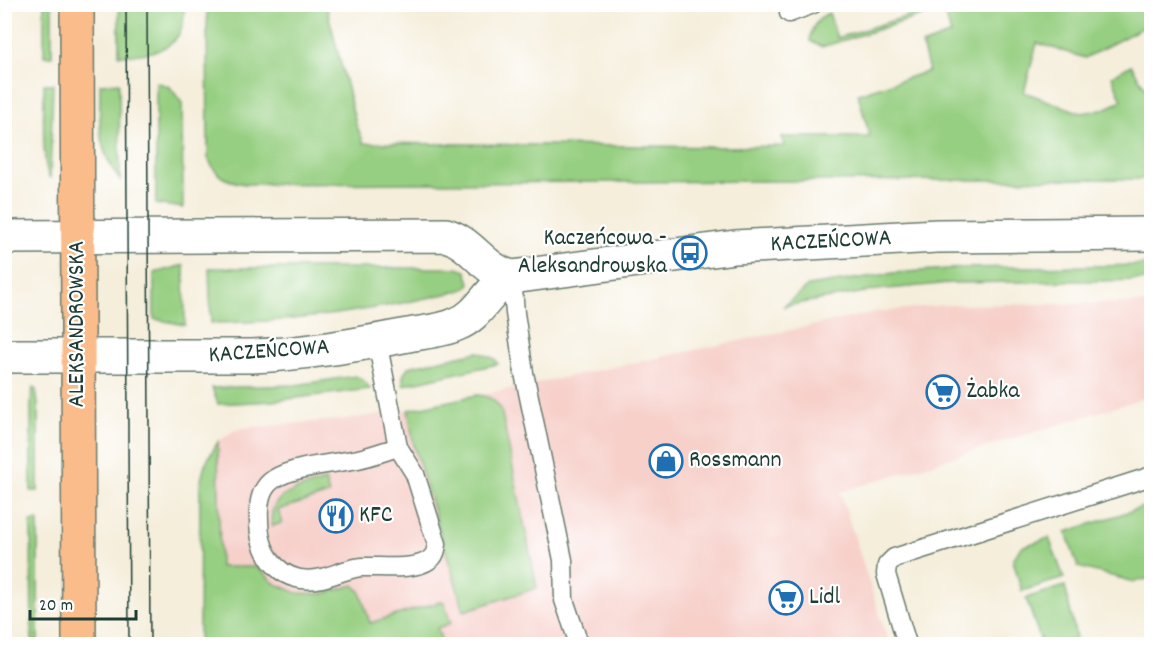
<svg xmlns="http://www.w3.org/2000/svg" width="1156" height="649" font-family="Dekko,sans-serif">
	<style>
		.built { fill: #f7d0ca }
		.green { fill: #96cf81; stroke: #5a865a; stroke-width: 1.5 }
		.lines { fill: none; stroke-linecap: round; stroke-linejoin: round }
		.service-casing { stroke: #6a7b6e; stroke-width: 21 }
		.tertiary-casing { stroke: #6a7b6e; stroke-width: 36 }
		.primary-casing { stroke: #6a7b6e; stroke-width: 36 }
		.service { stroke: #fff; stroke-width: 18 }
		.tertiary { stroke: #fff; stroke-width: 33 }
		.primary { stroke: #fabc8b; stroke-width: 33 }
		.tram { stroke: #1f3d34; stroke-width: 1.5 }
		.labels { text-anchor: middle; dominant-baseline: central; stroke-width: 4.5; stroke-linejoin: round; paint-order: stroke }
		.poi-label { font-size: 24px; fill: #1f3d34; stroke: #fff; text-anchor: start }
		.street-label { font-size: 24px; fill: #1f3d34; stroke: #fff }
	</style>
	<rect width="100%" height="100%" fill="#fff"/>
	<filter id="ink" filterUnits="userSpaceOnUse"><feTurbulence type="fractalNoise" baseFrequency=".0167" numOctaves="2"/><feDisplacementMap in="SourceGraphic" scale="12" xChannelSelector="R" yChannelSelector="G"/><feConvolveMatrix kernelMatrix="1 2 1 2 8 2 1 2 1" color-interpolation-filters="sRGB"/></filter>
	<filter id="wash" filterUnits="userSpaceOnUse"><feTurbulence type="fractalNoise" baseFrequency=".008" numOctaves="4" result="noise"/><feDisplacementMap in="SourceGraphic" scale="24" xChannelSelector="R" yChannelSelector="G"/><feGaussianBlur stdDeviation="1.35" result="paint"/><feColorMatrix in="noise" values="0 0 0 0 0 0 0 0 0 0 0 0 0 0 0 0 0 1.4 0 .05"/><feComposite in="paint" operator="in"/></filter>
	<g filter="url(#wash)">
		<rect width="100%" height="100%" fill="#f5eedb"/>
		<path class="built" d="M1151 303V396L840 492 889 644H443L437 627 450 623 448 616 360 643 344 594 221 596 218 442 233 431 242 428 348 419 408 410 877 312 942 305Z"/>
		<path class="green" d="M44 5H52V56H44Z
			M119 5H184C184 15 184 28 177 37 165 54 137 55 119 55Z
			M207 5H326L356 124 364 143 731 147 784 146 782 137H870L858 94 929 71 922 45 951 34 944 9 822 47 810 41C810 29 818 17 829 13L837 38 943 5H1151V19L1146 26 1085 58 1037 43 1024 92 1081 113 1102 110 1122 101 1112 76 1131 65 1146 89 1151 86V179L245 184C224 180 217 178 208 158Z
			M156 82 170 87 182 103 183 208 156 204Z
			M119 83 120 180C95 147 100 123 100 84Z
			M44 84H53L50 178C41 166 44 103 44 84Z
			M184 265 185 325 154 319V273Z
			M1151 265V280L951 283 877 290 784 306 808 286 894 273 962 268Z
			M209 268H457L466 271 470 283 467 288 459 291C377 310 295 323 211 323Z
			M478 352 495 359 498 364 403 385V376L408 367Z
			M356 376 365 382 370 389 272 401 218 404 212 388 295 385Z
			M33 387 36 390 38 404V491H31V402Z
			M477 395C489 396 494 399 501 409L537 588 464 611 414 446 408 410Z
			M218 442 220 567H255L263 572 274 583 297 593 322 594 354 585 360 591 370 623 443 601 451 623 437 628 443 644H199L200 485 205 464Z
			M325 481 329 494 278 510 282 523 272 526C266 492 301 489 325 481Z
			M1151 506V578L1134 582 1078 567 1066 532 1143 507Z
			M38 521V644H32L31 522Z
			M1049 538 1064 578 1022 591 1013 560 1021 547Z
			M1065 586 1076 638 1057 644H1042L1026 598Z"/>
	</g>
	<g filter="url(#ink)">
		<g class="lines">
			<g class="service-casing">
				<path id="service" d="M789 13 813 4
					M512 277 515 313 524 373 563 560 564 600 579 644
					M377 341 398 447
					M398 447 415 474 437 544C436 551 435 556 429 560 414 571 380 566 362 567 348 568 335 575 322 578 283 587 259 557 259 520 258 505 260 488 274 479 295 466 333 464 358 459 372 456 385 451 398 447Z
					M907 644 886 574 887 565 894 558 1152 476"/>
			</g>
			<g class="tertiary-casing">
				<path id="tertiary" d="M4 237 446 235C473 243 484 271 512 277
					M4 356H252C305 354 356 345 408 335 423 332 443 331 457 324 481 315 489 287 512 277L735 247 937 236 1152 234"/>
			</g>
			<g class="primary-casing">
				<path id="primary" d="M77 4 79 644"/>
			</g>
			<use href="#service" class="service"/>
			<use href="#tertiary" class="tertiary"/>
			<use href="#primary" class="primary"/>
			<path class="tram" d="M126 4 129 644
				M147 4 150 644"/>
		</g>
	</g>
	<defs>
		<g id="bus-ring" transform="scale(1.725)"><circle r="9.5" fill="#fff" stroke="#1f6fb2" stroke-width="1.5"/><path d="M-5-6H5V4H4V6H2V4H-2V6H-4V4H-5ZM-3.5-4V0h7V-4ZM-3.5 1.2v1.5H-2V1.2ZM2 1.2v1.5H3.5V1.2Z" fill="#1f6fb2"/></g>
		<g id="supermarket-ring" transform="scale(1.725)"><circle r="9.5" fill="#fff" stroke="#1f6fb2" stroke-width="1.5"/><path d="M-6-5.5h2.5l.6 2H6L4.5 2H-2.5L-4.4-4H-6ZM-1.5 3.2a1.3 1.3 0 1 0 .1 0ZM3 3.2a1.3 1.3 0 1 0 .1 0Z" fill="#1f6fb2"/></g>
		<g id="shop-ring" transform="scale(1.725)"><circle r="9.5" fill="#fff" stroke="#1f6fb2" stroke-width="1.5"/><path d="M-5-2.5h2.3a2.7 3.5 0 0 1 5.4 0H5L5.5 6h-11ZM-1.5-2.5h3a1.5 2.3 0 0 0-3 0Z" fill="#1f6fb2"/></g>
		<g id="restaurant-ring" transform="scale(1.725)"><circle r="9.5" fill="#fff" stroke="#1f6fb2" stroke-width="1.5"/><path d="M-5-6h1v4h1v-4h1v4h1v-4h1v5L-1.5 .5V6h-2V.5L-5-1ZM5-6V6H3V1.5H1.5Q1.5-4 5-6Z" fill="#1f6fb2"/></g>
	</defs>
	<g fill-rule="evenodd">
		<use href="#bus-ring" x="690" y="253"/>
		<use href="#supermarket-ring" x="943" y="392"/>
		<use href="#shop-ring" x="666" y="461"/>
		<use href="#restaurant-ring" x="336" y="516"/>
		<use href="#supermarket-ring" x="786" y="598"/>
	</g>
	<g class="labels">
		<g class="poi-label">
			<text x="667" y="239" text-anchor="end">Kaczeńcowa -<tspan x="667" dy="28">Aleksandrowska</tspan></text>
			<text x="966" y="392">Żabka</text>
			<text x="689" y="461">Rossmann</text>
			<text x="359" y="516">KFC</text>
			<text x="809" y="598">Lidl</text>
		</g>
		<g class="street-label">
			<text transform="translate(831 242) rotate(-3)">KACZEŃCOWA</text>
			<text transform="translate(78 324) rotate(-90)">ALEKSANDROWSKA</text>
			<text transform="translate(269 352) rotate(-4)">KACZEŃCOWA</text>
		</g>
	</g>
	<rect width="1156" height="649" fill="none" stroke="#fff" stroke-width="24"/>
	<path d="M30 610v9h106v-9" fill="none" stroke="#1f3d34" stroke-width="3"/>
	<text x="39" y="610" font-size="18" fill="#1f3d34" stroke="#ffffff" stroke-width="4.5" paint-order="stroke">20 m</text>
</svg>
